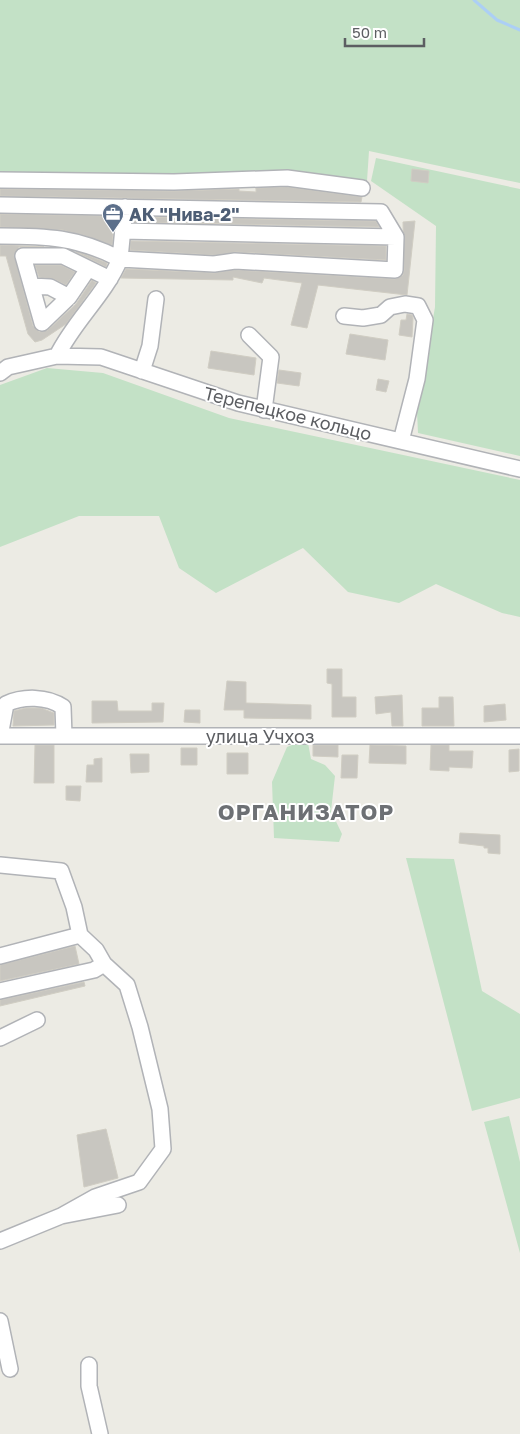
<svg xmlns="http://www.w3.org/2000/svg" width="520" height="1434" font-family="'Golos Text',sans-serif">
	<style>
		.green { fill: #c3e1c6 }
		.lines { fill: none; stroke-linecap: round; stroke-linejoin: round }
		.stream { stroke: #accff5; stroke-width: 3 }
		.building { fill: #c8c6c0; stroke: #d0cdc3 }
		.minor-casing { stroke: #b1b3b7; stroke-width: 18 }
		.minor { stroke: #fff; stroke-width: 15 }
		.labels { text-anchor: middle; dominant-baseline: central; stroke-width: 4; stroke-linejoin: round; paint-order: stroke }
		.service-label { font-size: 18px; font-weight: bold; fill: #4e5e75; stroke: #fff; text-anchor: start }
		.street-label { font-size: 18px; fill: #5c5e62; stroke: #fff }
		.district-label { font-size: 22px; font-weight: bold; letter-spacing: 1px; fill: #6d7074; stroke: #fff }
	</style>
	<rect width="100%" height="100%" fill="#ecebe4"/>
	<path class="green" d="M0 0H520V183L369 151 367 181 286 174 130 176 0 173Z
		M376 158 520 189V456L418 433 417 412 435 307 436 226 371 181Z
		M47 368 103 373 229 418 520 480V617L502 613 436 584 399 603 348 592 303 548 216 593 179 568 159 516H79L0 547V385Z
		M302 741 308 743 311 759 325 765 335 776 331 811 342 834 339 842 274 838 272 782 287 747Z
		M406 858 454 859 482 991 520 1014V1098L472 1111Z
		M509 1116 520 1162V1253L484 1122Z"/>
	<g class="lines">
		<path class="stream" d="M474 0 497 20 520 30"/>
	</g>
	<path class="building" d="M412 169 429 171 428 183 411 181Z
		M287 187 362 197 361 202 0 196V189L174 191 239 189V191L256 192V188Z
		M0 214 115 216 112 245 63 230 0 227Z
		M133 217 376 221 379 227 133 222Z
		M415 221 407 295 318 285 307 328 291 325 302 283 264 278 262 283 233 277V280L121 278 126 269 214 273 235 270 395 279 403 275 404 270 403 222Z
		M131 241 386 246V260L236 252 214 255 130 250Z
		M0 245 44 247H19L14 255 33 326 39 332 48 330 76 304 92 280 96 283 66 324 42 340 35 342 28 334 6 256H0Z
		M76 252 87 255 107 263 106 267Z
		M35 265H61L75 272 66 285 54 279 39 277Z
		M407 314 412 315 413 318 412 337 399 335 401 320H406Z
		M350 334 388 340 385 360 346 354Z
		M211 351 256 358 254 375 208 368Z
		M279 370 301 373 299 386 277 383Z
		M378 379 389 381 386 392 376 390Z
		M327 669H342V697H356V717H332V684L327 683Z
		M227 681 246 682V703L311 705V719L244 718V710H224Z
		M402 695 403 726H392L391 712 376 714 375 697Z
		M439 697H453L454 726H422V708H439Z
		M92 701H117L118 711H152V703H164L163 722 92 723Z
		M505 704 506 720 484 722V706Z
		M26 708H41L54 713V725L13 726 14 711Z
		M185 710H200V723L184 722Z
		M35 745H54V783H34Z
		M313 745H338V757L313 756Z
		M370 745 406 746V764L369 763Z
		M431 745H449V751H473L472 768 449 767V771L430 770Z
		M181 748H197V765H181Z
		M519 749V771L509 772V750Z
		M227 753H248V774H227Z
		M130 754H149V772L131 773Z
		M342 755H358L357 778H341Z
		M102 758V782H86L87 765H94V759Z
		M66 786H81L80 801 66 800Z
		M460 833 500 835V854L488 853V848H484V846L459 843Z
		M75 946 79 964 0 981V965Z
		M84 982 85 986 0 1006V1000Z
		M106 1129 118 1178 84 1187 77 1135Z"/>
	<g class="lines">
		<g class="minor-casing">
			<path id="minor" d="M0 180 174 182 287 178 362 188
				M0 205 381 212 396 237 395 270 235 261 214 264 120 259C105 295 74 321 57 356
				M123 231 396 237
				M0 236C47 236 77 237 120 259L125 207
				M88 269 69 297 42 323 23 256H63L110 279
				M32 286 50 287 69 297
				M344 316 363 318 381 315 390 307 405 304 418 306 425 320 417 379 401 441
				M249 335 271 357 264 410
				M142 371 150 346 156 299
				M0 373 8 367 57 356 101 357 238 403 520 469
				M0 736H520
				M0 736 6 704C23 696 47 696 63 707L64 736
				M0 865 61 871 74 907 80 935
				M0 956 80 935 96 950 104 964 94 970 0 991
				M0 1038 37 1020
				M61 1216 95 1197 139 1182 163 1149 160 1109 140 1027 127 985 104 964
				M0 1241 61 1216 118 1205
				M0 1321 10 1369
				M89 1365V1386L100 1434"/>
		</g>
		<use href="#minor" class="minor"/>
	</g>
	<defs>
		<g id="office-pin" transform="scale(1.125)"><path d="M0 17L-7.5 6A9.5 9.5 0 1 1 7.5 6Z" fill="#5c6f8a" stroke="#fff"/><path d="M-6-3h4V-5.5h4V-3h4V5H-6ZM-1-4.5V-3h2v-1.5ZM-6 0V1H6V0Z" fill="#fff"/></g>
	</defs>
	<g fill-rule="evenodd">
		<use href="#office-pin" x="113" y="214"/>
	</g>
	<g class="labels">
		<g class="service-label">
			<text x="129" y="214">АК "Нива-2"</text>
		</g>
		<g class="street-label">
			<text transform="translate(288 413) rotate(14)">Терепецкое кольцо</text>
			<text x="260" y="736">улица Учхоз</text>
		</g>
		<g class="district-label">
			<text x="306" y="811">ОРГАНИЗАТОР</text>
		</g>
	</g>
	<path d="M345 38v8h79v-8" fill="none" stroke="#5c5e62" stroke-width="2.5"/>
	<text x="352" y="38" font-size="15" fill="#5c5e62" stroke="#ffffff" stroke-width="4" paint-order="stroke">50 m</text>
</svg>
